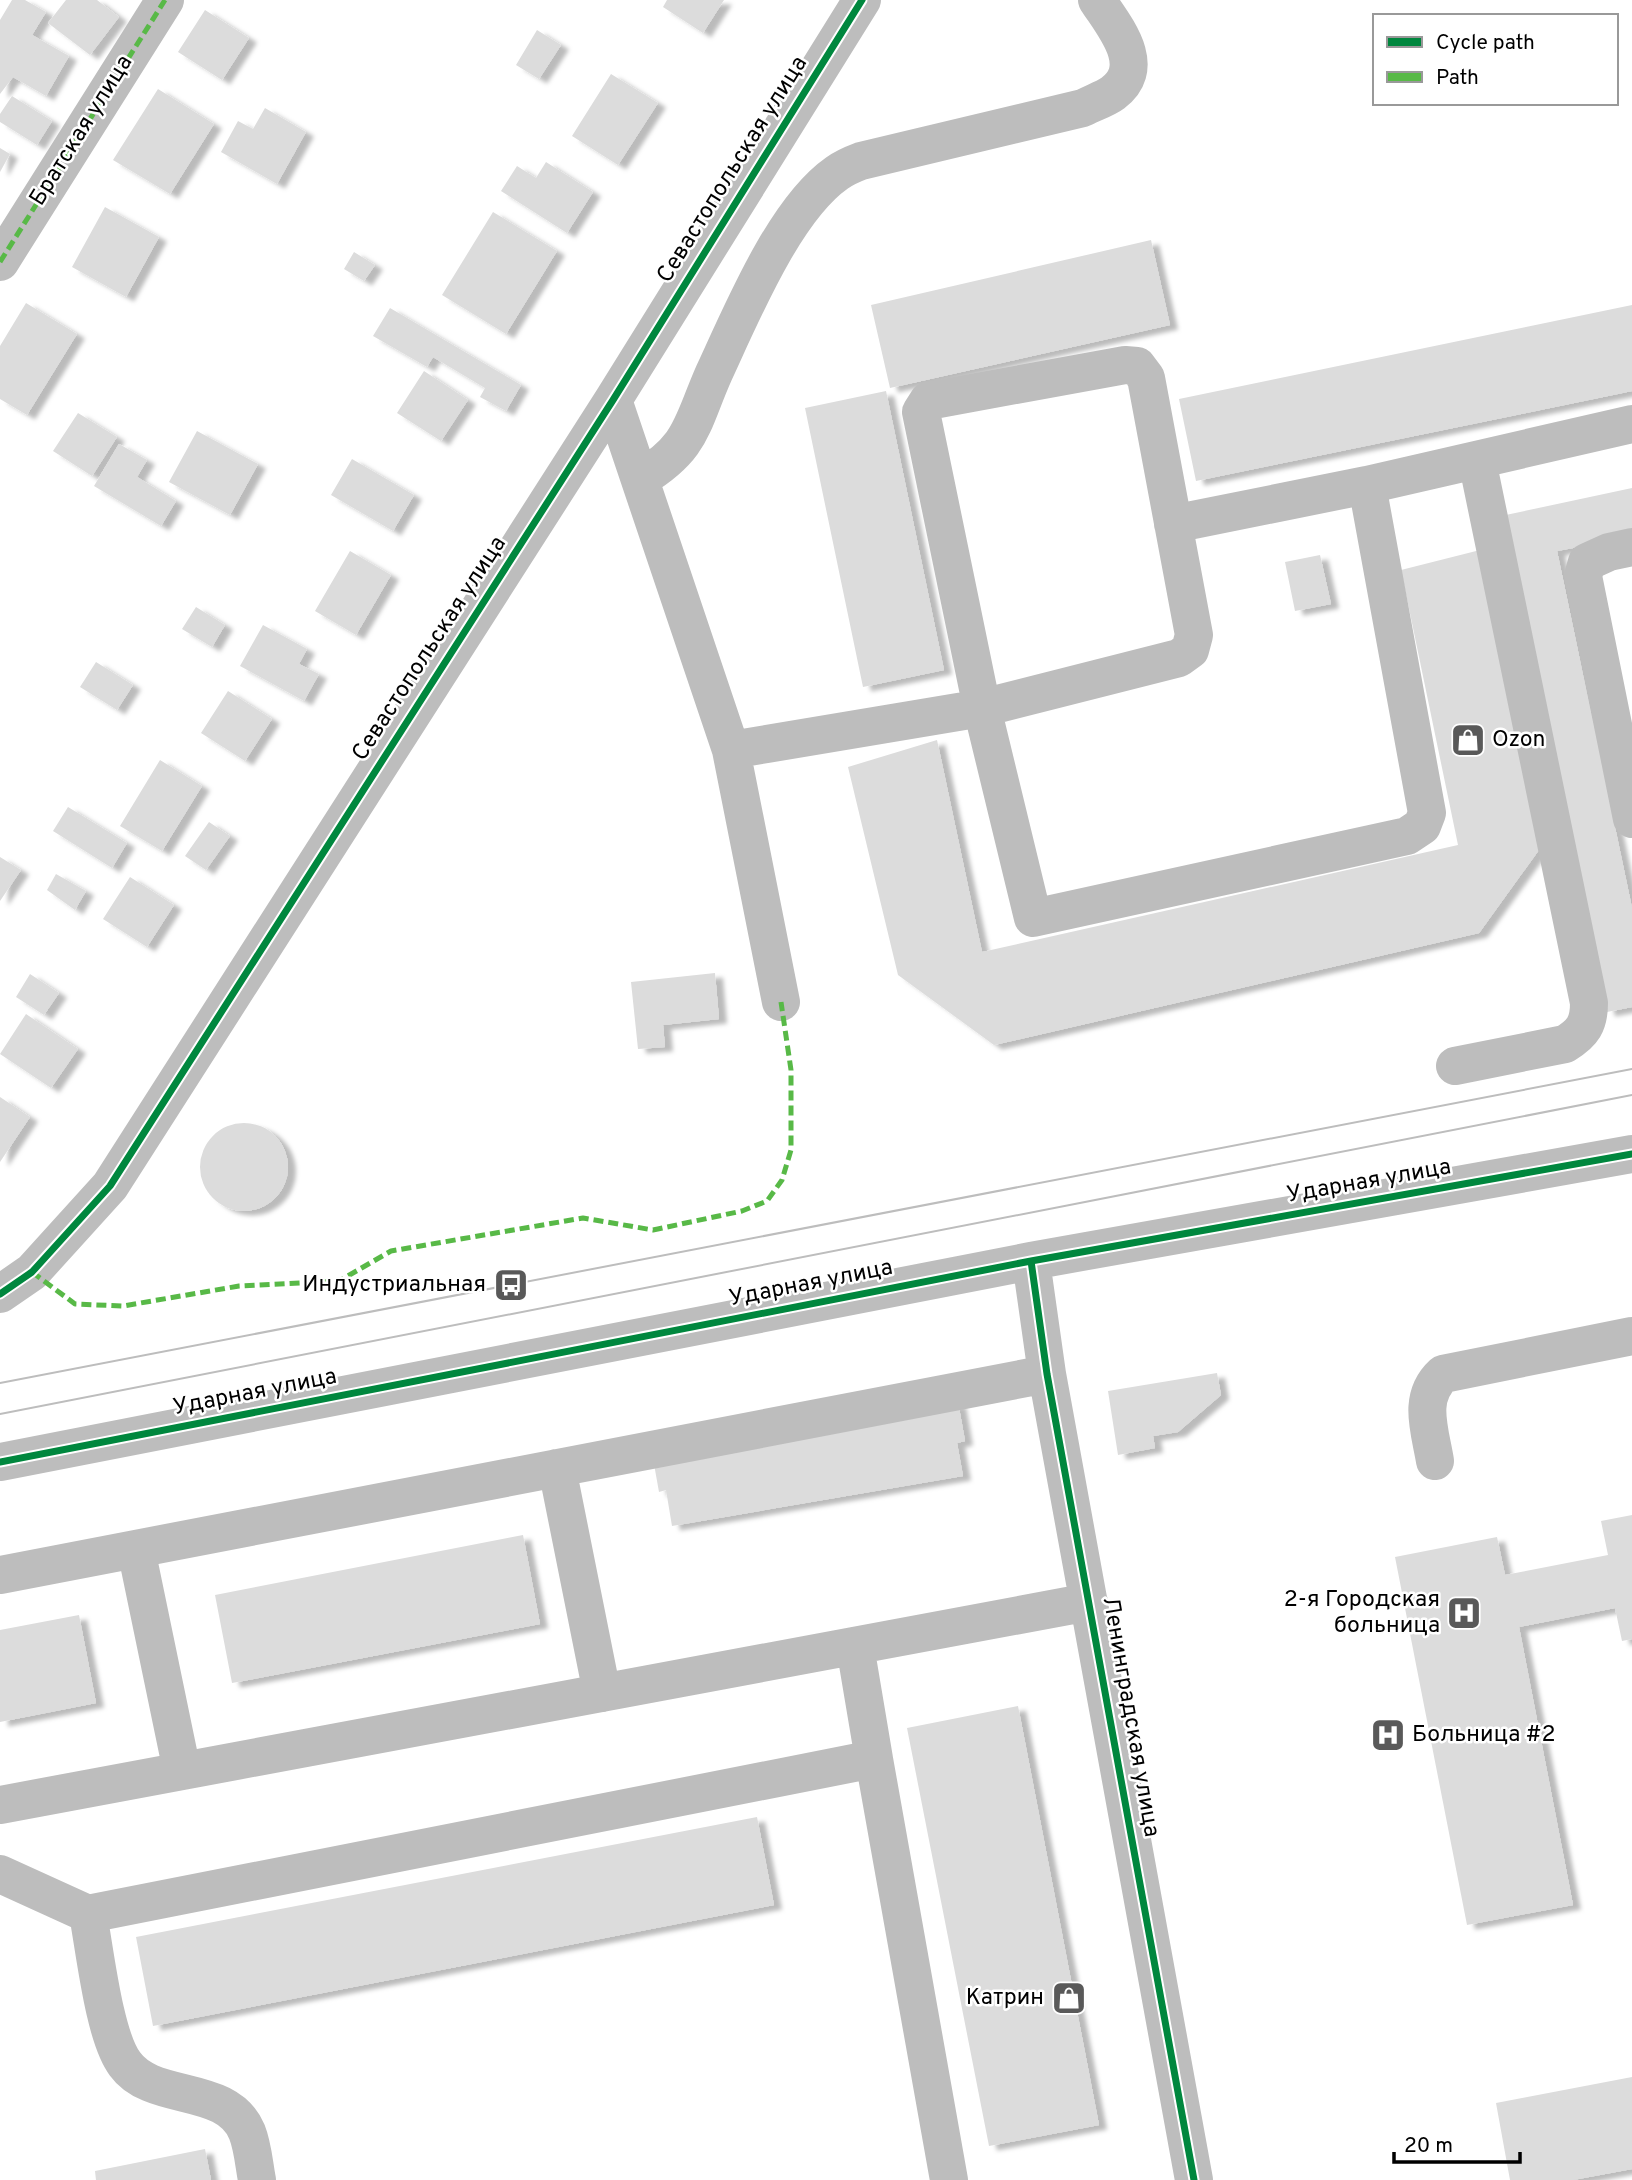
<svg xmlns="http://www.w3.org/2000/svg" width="1632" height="2180" font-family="Overpass,sans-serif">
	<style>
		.building { fill: #dcdcdc; filter: url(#shadow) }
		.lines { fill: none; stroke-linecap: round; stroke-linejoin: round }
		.minor { stroke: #bdbdbd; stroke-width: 38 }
		.tram { stroke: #bdbdbd; stroke-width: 2 }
		.quiet { stroke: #58b947; stroke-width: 5; stroke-dasharray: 10 5; stroke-linecap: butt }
		.cycleway-casing { stroke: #fff; stroke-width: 11 }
		.cycleway { stroke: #00873e; stroke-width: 7 }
		.labels { text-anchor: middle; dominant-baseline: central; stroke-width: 5; stroke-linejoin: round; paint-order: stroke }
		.street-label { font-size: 23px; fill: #000; stroke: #fff }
		.poi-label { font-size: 23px; fill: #000; stroke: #fff; text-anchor: end }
	</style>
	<defs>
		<filter id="shadow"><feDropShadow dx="8" dy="4.5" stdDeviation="2" flood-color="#0004"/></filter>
	</defs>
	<rect width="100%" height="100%" fill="#fff"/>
	<path class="building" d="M12 0H25L46 12 32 35 69 56 46 96 13 77 0 94V20Z
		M66 0H97L119 17 90 55 48 23Z
		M667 0H724L703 33 663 7Z
		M205 10 249 38 222 80 178 52Z
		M537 30 561 45 539 79 516 65Z
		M611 74 658 103 618 165 572 136Z
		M158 89 214 124 170 194 113 160Z
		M12 96 52 121 37 145 0 122V114Z
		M265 108 306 132 277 184 221 152 238 121 253 129Z
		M0 148 10 154 0 172Z
		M546 162 593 192 567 233 501 191 517 166 536 178Z
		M105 207 159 237 126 297 72 267Z
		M493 212 557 251 506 334 442 295Z
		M1151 240 1170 325 890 388 871 305Z
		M354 252 375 265 364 281 344 269Z
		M26 303 77 334 27 415 0 399V346Z
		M1632 305V391L1196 481 1179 399Z
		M390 308 521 385 506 411 480 397 485 388 433 357 427 367 373 336Z
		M424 371 468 400 441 441 397 413Z
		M886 391 944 670 863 687 805 408Z
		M78 413 117 437 92 476 53 451Z
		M197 431 258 464 230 515 169 482Z
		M119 444 147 460 137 477 176 501 161 526 94 486Z
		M352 459 414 495 393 531 331 495Z
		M1632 488V537L1557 551 1632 908V1007L1607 1012 1501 516Z
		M1488 548 1549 836 1479 933 994 1045 898 975 848 767 937 740 982 952 1458 845 1401 570Z
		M350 551 391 575 356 635 315 611Z
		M1320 555 1331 604 1295 611 1285 562Z
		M196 607 225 625 212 647 182 629Z
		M263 625 307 649 299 664 319 674 304 701 240 666Z
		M96 662 133 685 117 710 80 687Z
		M228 691 272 719 245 761 201 733Z
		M160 760 202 786 162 851 120 826Z
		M68 807 127 843 112 868 53 831Z
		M209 822 230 836 206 870 185 856Z
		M0 857 21 870 0 901Z
		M56 874 86 891 75 910 47 890Z
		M130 877 174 905 147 947 103 919Z
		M715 973 719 1019 663 1025 665 1047 638 1049 631 982Z
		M30 974 59 993 44 1015 16 997Z
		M26 1014 78 1049 51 1088 0 1054Z
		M0 1097 30 1117 0 1162Z
		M200 1167a44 44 0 1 1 88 0a44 44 0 1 1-88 0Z
		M1217 1373 1221 1395 1178 1432 1153 1436 1155 1448 1118 1455 1108 1391Z
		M958 1402 965 1441 957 1443 963 1476 672 1526 666 1490 659 1492 652 1453Z
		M1632 1515V1639L1622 1641 1615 1608 1519 1627 1573 1905 1467 1925 1395 1557 1497 1537 1505 1575 1608 1555 1601 1521Z
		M523 1535 540 1624 232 1683 215 1595Z
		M79 1615 96 1703 0 1722V1630Z
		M1018 1706 1099 2125 989 2146 907 1728Z
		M757 1817 774 1905 153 2026 136 1937Z
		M1632 2077V2169L1573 2180H1510L1496 2103Z
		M205 2149 211 2180H96L95 2171Z"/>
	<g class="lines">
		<path class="minor" d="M0 262 165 0
			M613 400 731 750 982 708 921 412 928 401 1125 365 1137 366 1146 378 1194 635 1190 650 1179 658 982 708 1033 918 1407 836 1422 826 1427 813 1367 485 1632 424
			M640 479C693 447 691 425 714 373 741 315 784 210 837 173 844 168 853 164 861 161L1083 108C1092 103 1105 99 1113 93 1149 66 1114 26 1097 0
			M1173 524 1367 485
			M1632 547 1609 552 1587 562 1583 576 1632 819
			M731 750 781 1002
			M1455 1066 1565 1044C1583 1033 1589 1024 1589 1003L1477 460
			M1031 1261 1047 1374 1194 2180
			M0 1294 32 1272 110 1186 613 400 862 0
			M1435 1461C1430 1430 1417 1398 1443 1374L1632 1336
			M0 1462 1031 1261 1632 1154
			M557 1468 602 1693
			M136 1549 182 1771
			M0 1575 1047 1374
			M855 1646 874 1759
			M0 1805 1089 1602
			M0 1874 88 1914 874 1759 949 2180
			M88 1914C95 1951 104 2036 125 2064 153 2103 227 2083 247 2132 253 2147 254 2165 257 2180"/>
		<path class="tram" d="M0 1383 1632 1069
			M0 1414 1632 1095"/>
		<path class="quiet" d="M0 262 165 0
			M32 1272 75 1304 123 1306 239 1286 339 1281 391 1251 583 1218 653 1230 742 1211 767 1201 782 1180 791 1150V1070L781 1002"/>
		<g class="cycleway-casing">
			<path id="cycleway" d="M1031 1261 1047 1374 1194 2180
				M0 1294 32 1272 110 1186 613 400 862 0
				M0 1462 1031 1261 1632 1154"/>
		</g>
		<use href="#cycleway" class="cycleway"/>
	</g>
	<defs>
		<g id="shop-square" transform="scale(1.75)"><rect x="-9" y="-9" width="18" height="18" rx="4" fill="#595959" stroke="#fff"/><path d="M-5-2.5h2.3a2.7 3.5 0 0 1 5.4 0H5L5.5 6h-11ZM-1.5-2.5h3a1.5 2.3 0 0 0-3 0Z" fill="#fff"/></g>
		<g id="bus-square" transform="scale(1.75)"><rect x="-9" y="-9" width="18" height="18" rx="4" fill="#595959" stroke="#fff"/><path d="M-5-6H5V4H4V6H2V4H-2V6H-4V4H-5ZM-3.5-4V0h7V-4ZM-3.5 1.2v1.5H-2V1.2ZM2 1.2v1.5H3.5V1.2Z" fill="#fff"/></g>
		<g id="hospital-square" transform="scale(1.75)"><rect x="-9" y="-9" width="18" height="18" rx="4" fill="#595959" stroke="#fff"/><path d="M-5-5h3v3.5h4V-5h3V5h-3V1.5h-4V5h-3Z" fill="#fff"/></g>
	</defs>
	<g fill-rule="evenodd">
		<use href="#shop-square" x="1468" y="740"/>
		<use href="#bus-square" x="511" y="1285"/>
		<use href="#hospital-square" x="1464" y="1613"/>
		<use href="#hospital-square" x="1388" y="1735"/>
		<use href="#shop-square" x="1069" y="1998"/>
	</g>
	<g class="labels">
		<g class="street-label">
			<text transform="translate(82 131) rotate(-58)">Братская улица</text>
			<text transform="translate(733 170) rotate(-58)">Севастопольская улица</text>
			<text transform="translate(430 649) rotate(-57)">Севастопольская улица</text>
			<text transform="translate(1369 1182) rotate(-10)">Ударная улица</text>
			<text transform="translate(811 1284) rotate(-11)">Ударная улица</text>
			<text transform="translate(255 1393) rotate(-11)">Ударная улица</text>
			<text transform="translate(1130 1717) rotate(80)">Ленинградская улица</text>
		</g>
		<g class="poi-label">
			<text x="1492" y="740" text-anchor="start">Ozon</text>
			<text x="486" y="1285">Индустриальная</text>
			<text x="1440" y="1600">2-я Городская<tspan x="1440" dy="26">больница</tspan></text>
			<text x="1412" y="1735" text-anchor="start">Больница #2</text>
			<text x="1044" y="1998">Катрин</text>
		</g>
	</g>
	<rect x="1373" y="14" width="245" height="91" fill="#ffffff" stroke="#999999" stroke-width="2"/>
	<rect x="1387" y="37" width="35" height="10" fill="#00873e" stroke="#999999" stroke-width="2"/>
	<text x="1436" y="49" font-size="21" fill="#000000">Cycle path</text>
	<rect x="1387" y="72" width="35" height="10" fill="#58b947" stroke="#999999" stroke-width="2"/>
	<text x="1436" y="84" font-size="21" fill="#000000">Path</text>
	<path d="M1394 2152v10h126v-10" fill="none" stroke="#000000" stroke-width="3.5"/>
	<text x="1404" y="2152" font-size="21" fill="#000000" stroke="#ffffff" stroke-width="5" paint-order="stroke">20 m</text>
</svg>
